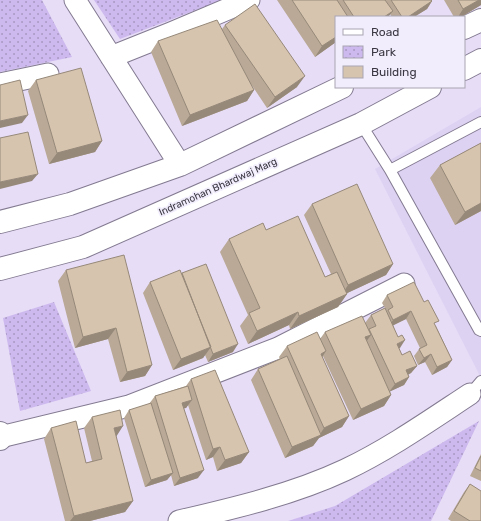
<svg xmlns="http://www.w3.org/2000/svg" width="481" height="521" font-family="Rubik,sans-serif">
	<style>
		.built { fill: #ded2f3 }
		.park { fill: url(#park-dots) }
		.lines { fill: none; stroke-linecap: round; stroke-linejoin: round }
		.service-casing { stroke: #837a91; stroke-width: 12 }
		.minor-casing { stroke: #837a91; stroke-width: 23 }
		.tertiary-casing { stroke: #837a91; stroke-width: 24 }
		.service { stroke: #fff; stroke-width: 10 }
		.minor { stroke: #fff; stroke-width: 21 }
		.tertiary { stroke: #fff; stroke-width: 22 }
		.wall { fill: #b9a996 }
		.shaded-wall { fill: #96897a }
		.building { fill: #d7c4ae; stroke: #96897a }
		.labels { text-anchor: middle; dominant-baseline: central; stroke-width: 3.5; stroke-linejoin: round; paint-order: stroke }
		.street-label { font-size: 10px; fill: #3c3843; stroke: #f2edfc }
	</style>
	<defs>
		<pattern id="park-dots" width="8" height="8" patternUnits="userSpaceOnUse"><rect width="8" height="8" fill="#cdb9ee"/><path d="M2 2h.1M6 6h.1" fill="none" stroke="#a897c2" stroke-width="1.8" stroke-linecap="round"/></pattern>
	</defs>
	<rect width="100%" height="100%" fill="#e7ddf7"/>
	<path class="built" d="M481 107V378L375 169Z"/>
	<path class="park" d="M0 0H42L72 57 0 72Z
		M94 0H222L120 39Z
		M54 302 91 391 20 411 3 318Z
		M479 421 431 521H288L335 506Z"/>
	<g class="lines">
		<g class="service-casing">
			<path id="service" d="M361 124 390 170 479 330 481 331
				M390 170 481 122
				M470 394 481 381"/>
		</g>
		<g class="minor-casing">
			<path id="minor" d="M75 0 180 165
				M111 57 171 33 249 0
				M0 84 48 74
				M0 437 129 406 278 348 404 284
				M179 521C235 508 294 494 345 470 389 449 429 421 470 394"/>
		</g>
		<g class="tertiary-casing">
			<path id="tertiary" d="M464 28 481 20
				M464 69 481 60
				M0 222 70 204 180 165 342 87
				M0 269 83 247 361 124 430 87
				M0 433V439"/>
		</g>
		<use href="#service" class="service"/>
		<use href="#minor" class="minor"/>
		<use href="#tertiary" class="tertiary"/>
	</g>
	<path class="wall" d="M277 0H431L432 1 427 9 414 17H392L390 14 388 17H336V42L315 57Z
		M444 0H481V5L461 17H454Z
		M225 25 297 87 267 108 251 84 254 90 247 101 182 126 151 52 158 41 222 29Z
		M36 80 102 141 95 152 49 164 28 91Z
		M481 143V211L455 225 430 178 440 165Z
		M312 204 393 264 386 275 347 293V294L338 307 290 329 289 325 248 344 240 326 248 315 220 252 229 239 266 230 325 277 331 274 304 215Z
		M66 270 152 365 145 376 120 382 108 339 75 348 58 281Z
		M182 273 233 352 208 362 205 355 203 358 173 370 143 293 150 282Z
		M387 295 436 326 452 360 447 367 432 375 425 362 418 365 414 356 420 348 406 319 393 325 400 348H399L402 355 417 366 411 373 408 375 409 377 404 385 390 391 391 395 384 406 353 420 323 356 322 357 349 416 342 427 319 438 313 446 285 458 251 380 258 369 280 359 279 357 287 346 320 339 325 332 365 323 371 315 385 308 382 303Z
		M191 379 249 452 241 463 217 471 213 457 206 460 188 405 186 408H184L198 478 174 486 171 475 167 480 145 487 124 418 129 410 149 404 155 396 186 386Z
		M92 417 116 436 133 501 125 512 90 521H65L44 439 51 428 86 463 92 461 84 428Z
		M481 454V481L470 476Z
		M470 484 481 521H451L448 519 464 492Z"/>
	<path class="shaded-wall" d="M479 0H481V5L461 17H458L463 9Z
		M432 1 427 9 414 17H408Z
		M393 11 388 17H384Z
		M336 37V42L315 57 322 46Z
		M305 76 297 87 267 108 275 97Z
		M254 90 247 101 182 126 190 115Z
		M28 115 22 123 0 128V121Z
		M102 141 95 152 49 164 57 153Z
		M38 174 32 181 0 189V182Z
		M481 203V211L455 225 465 212Z
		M393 264 386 275 341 296 348 285Z
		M347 294 338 307 290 329 299 316Z
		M411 311 406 319 388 328 393 320Z
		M298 312 289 325 248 344 257 331Z
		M116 328 108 339 75 348 83 337Z
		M371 335 363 346 365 337Z
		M405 340 400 348 391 351 397 344Z
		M238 344 233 352 208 362 213 354Z
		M211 347 203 358 173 370 181 359Z
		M326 351 319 362 321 354Z
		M431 354 425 362 418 365 424 358Z
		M452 360 447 367 432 375 437 367Z
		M152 365 145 376 120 382 127 372Z
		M417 366 411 373 401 378 406 370Z
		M409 377 404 385 389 392 395 384Z
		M391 395 384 406 353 420 361 409Z
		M192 400 186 408 177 410 182 403Z
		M349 416 342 427 319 438 313 446 285 458 292 447 319 436 324 428Z
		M123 426 116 437 114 428Z
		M220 447 213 457 206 460 213 449Z
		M249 452 241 463 217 471 225 460Z
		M204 470 198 478 174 486 180 478Z
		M173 473 167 480 145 487 151 480Z
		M133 501 125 512 90 521H70L74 516Z"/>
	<path class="building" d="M292 0H337L348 17H336V37L322 46Z
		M343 0H385L393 11 384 17H354Z
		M391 0H431L432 1 408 17H402Z
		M458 0H479L463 9Z
		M255 4 305 76 275 97 225 25Z
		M217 20 254 90 190 115 158 41Z
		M81 68 102 141 57 153 36 80Z
		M20 80 28 115 0 121V85Z
		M28 132 38 174 0 182V138Z
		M481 143V203L465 212 440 165Z
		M357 184 393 264 348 285 312 204Z
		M298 216 325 277 337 272 347 294 299 316 298 312 257 331 249 313 260 308 229 239 263 223 266 230Z
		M124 255 152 365 127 372 116 328 83 337 66 270Z
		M206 264 238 344 213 354 182 273Z
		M180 270 211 347 181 359 150 282Z
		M414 282 424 302 428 300 439 321 434 323 452 360 437 367 431 354 424 358 419 349 427 345 411 311 393 320 388 310 393 307 387 295Z
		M385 308 398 337 402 335 405 340 397 344 402 355 410 351 417 366 406 370 409 377 395 384 369 329 376 326 371 315Z
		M362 316 371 335 365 337 391 395 361 409 325 332Z
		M317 332 326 351 321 354 349 416 324 428 287 346Z
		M287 356 321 435 292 447 258 369Z
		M215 370 249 452 225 460 220 447 213 449 191 379Z
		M188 386 192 400 182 403 204 470 180 478 155 396Z
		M151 403 173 473 151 480 129 410Z
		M120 410 123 426 114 428 133 501 74 516 51 428 76 421 86 463 102 459 92 417Z
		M481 456V471L475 468Z
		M470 484 481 491V521H470L454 511Z"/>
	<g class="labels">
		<g class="street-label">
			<text transform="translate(218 187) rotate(-24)">Indramohan Bhardwaj Marg</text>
		</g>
	</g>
	<rect x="335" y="16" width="130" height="72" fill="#f2edfc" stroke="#a9a5b2"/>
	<rect x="343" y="29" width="20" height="6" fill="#ffffff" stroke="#a9a5b2"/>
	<text x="371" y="36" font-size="12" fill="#3c3843">Road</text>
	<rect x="343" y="46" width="20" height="12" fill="url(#park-dots)" stroke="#a9a5b2"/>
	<text x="371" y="56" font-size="12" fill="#3c3843">Park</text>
	<rect x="343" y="66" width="20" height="12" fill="#d7c4ae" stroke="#a9a5b2"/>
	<text x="371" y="76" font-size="12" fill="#3c3843">Building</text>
</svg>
